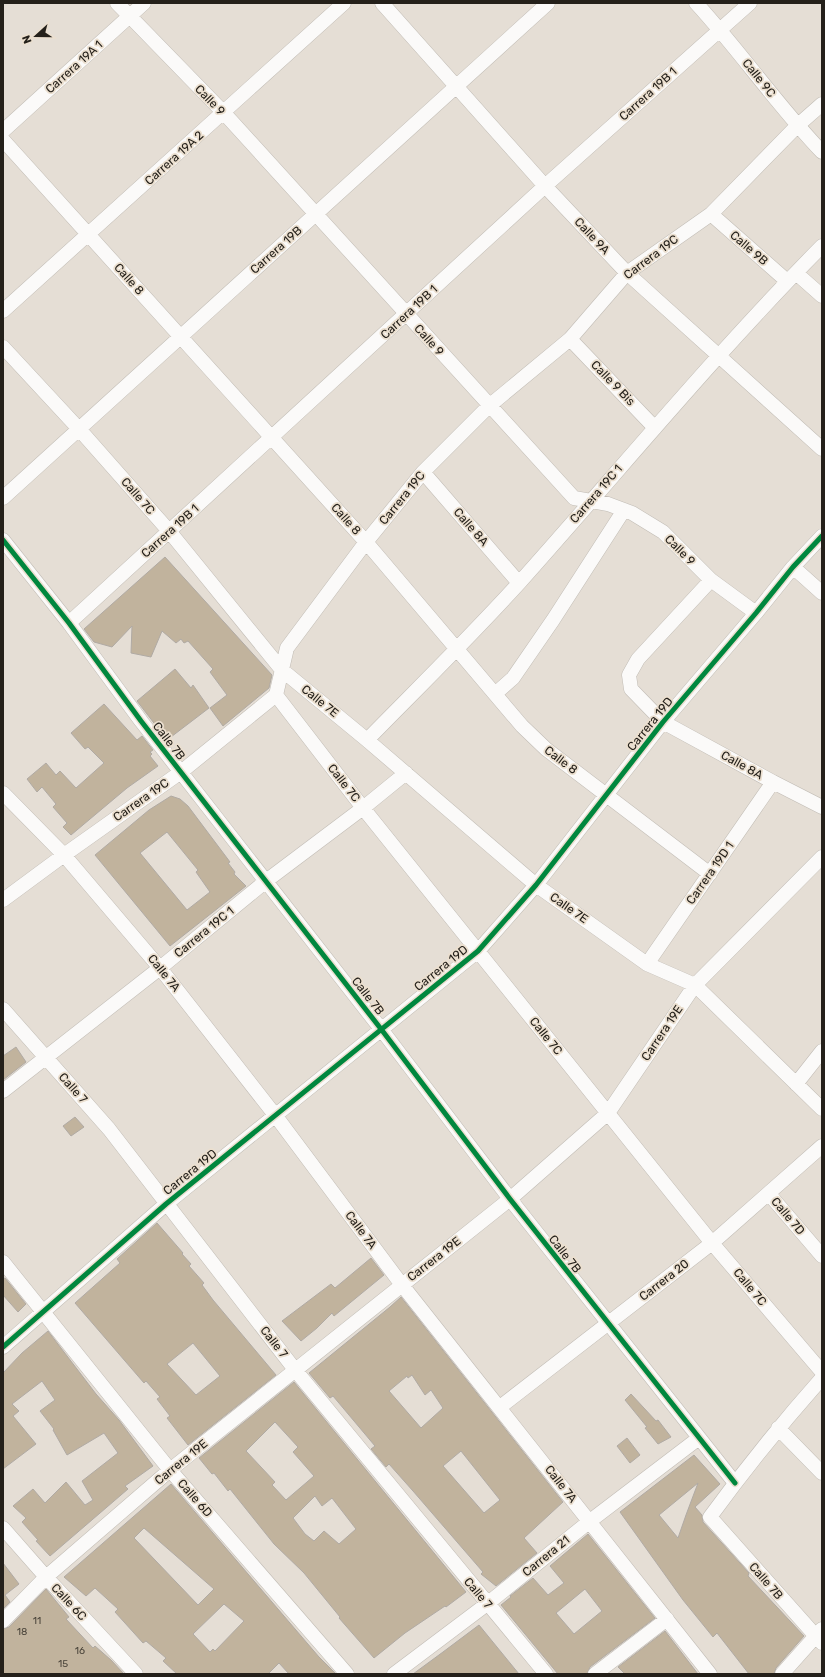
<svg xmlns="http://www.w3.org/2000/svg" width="825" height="1677" font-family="Rubik,sans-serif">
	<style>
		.building { fill: #c1b39d; stroke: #b0aaa4; fill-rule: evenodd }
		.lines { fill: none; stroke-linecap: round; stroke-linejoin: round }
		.minor-casing { stroke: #c1bcb5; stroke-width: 15 }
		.minor { stroke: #fbfaf9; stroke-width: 14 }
		.cycleway-casing { stroke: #ebdfcf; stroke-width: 8 }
		.cycleway { stroke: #00873e; stroke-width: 5 }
		.labels { text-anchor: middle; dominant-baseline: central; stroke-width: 3.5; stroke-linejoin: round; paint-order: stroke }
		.number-label { font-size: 10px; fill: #4b453b }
		.street-label { font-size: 12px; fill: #24201a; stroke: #ebdfcf }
	</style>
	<rect width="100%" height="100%" fill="#e5ded5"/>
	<path class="building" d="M165 557 272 675 269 688 223 726 210 708 227 695 210 672 213 669 188 641 184 643 181 639 176 643 162 631 151 657 131 653 132 626 112 647 94 642 84 629Z
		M175 669 191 688 193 685 209 708 167 740 137 701Z
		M104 704 137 740 142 736 153 750 150 752 152 754 150 756 158 766 127 788 71 835 63 827 67 823 53 807 56 804 42 787 37 792 27 779 46 763 56 775 60 771 76 788 104 763 88 747 85 749 71 733Z
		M171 796 180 799 188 806 230 862 228 863 235 872 234 874 246 886 170 946 95 855 149 810ZM167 832 198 870 196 872 210 892 187 910 140 853Z
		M16 1047 26 1062 3 1080V1056Z
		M75 1117 84 1127 71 1136 63 1126Z
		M157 1223 183 1253 182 1254 191 1264 189 1266 204 1283 202 1285 213 1300 276 1375 188 1445 167 1418 170 1416 157 1399 160 1397 146 1381 144 1383 75 1303 120 1263 117 1259ZM193 1343 220 1376 196 1395 167 1364Z
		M371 1258 384 1275 334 1316 332 1313 317 1328 301 1341 282 1321 331 1284 335 1288Z
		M5 1278 26 1304 18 1312 3 1295V1279Z
		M401 1297 563 1502 524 1538 537 1553 496 1586 481 1574 483 1572 413 1491 389 1464 386 1467 371 1449 375 1446 333 1396 330 1398 309 1373 390 1307ZM412 1375 425 1395 431 1390 443 1408 421 1428 389 1391 407 1376 408 1378ZM461 1451 500 1500 484 1513 443 1466Z
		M48 1331 96 1394 119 1420 153 1466 125 1486 128 1489 50 1556 36 1541 38 1540 22 1522 26 1518 13 1506 33 1489 45 1503 66 1482 85 1505 93 1500 82 1481 118 1453 104 1433 67 1455 53 1430 54 1429 40 1411 55 1400 42 1381 12 1404 19 1411 13 1416 36 1444 3 1469V1373L22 1353Z
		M294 1382 466 1592 446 1607 445 1606 405 1633 374 1658 339 1618 340 1617 304 1573 274 1544 230 1489 228 1491 214 1473 212 1474 199 1458ZM275 1422 298 1447 293 1452 314 1476 286 1500 272 1485 275 1482 246 1451ZM315 1496 322 1506 332 1498 356 1529 339 1544 324 1531 314 1541 305 1534 293 1518Z
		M631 1394 656 1421 658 1420 671 1437 658 1444 645 1428 647 1427 625 1400Z
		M627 1438 640 1455 630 1463 617 1446Z
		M694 1455 720 1484 695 1507 702 1515 703 1522 749 1573 748 1576 804 1636 776 1668 774 1674H749L717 1633 713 1637 683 1600 620 1512ZM698 1483 686 1515 678 1538 659 1515Z
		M171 1484 319 1657 336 1674H289L279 1663 268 1674H177L163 1661 166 1658 146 1641 143 1643 115 1612 118 1609 95 1588 86 1596 64 1577ZM144 1528 214 1589 198 1605 134 1538ZM224 1604 244 1621 215 1651 213 1649 210 1652 193 1634Z
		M588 1534 655 1618 590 1667 587 1674H558L501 1605 511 1597 510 1596 533 1578 548 1595 564 1583 550 1566ZM585 1589 602 1611 574 1634 556 1613Z
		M3 1563 19 1584 5 1595 10 1602 3 1609Z
		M46 1589 69 1617 66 1619 93 1648 95 1646 111 1660 124 1674H3V1629L9 1627Z
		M479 1625 519 1674H413L443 1652Z
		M665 1631 698 1674H625L618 1667Z"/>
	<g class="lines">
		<g class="minor-casing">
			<path id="minor" d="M117 3 224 113 574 498 608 504 632 513 663 532 711 580 756 613
				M382 3 545 186 627 273 822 449
				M696 3C740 51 777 105 822 152
				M3 131 144 3
				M3 140 366 542 522 726 546 749 710 874
				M711 214 787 281
				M796 273 822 296
				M3 311 344 3
				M570 339 655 428
				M3 347 79 429 169 531 282 670 367 740 536 885 647 964 695 985 822 1109
				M423 472 519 583
				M3 498 548 3
				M3 540 69 623 141 721 381 1029 510 1199 735 1483
				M793 567 822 593
				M711 580 638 659 629 675 631 689 663 722 773 782 822 807
				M69 623 545 186 750 3
				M495 694 513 678 553 620 624 510
				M276 695 363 808 712 1243 822 1372
				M367 740C418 688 471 636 520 582 620 470 716 353 822 246
				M3 793 64 855 160 968 275 1115 402 1285 710 1674
				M3 900 64 855 181 772 276 695 287 648 366 542 423 472 489 406 570 339 627 273 711 214 797 126 822 104
				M647 964 773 782
				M3 1009 109 1129 296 1371 546 1674
				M796 1084 822 1051
				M3 1091 160 968 266 881 363 808 406 773
				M769 1194 822 1256
				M3 1262 170 1470 347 1674
				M3 1347 166 1204 478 951 536 885 663 722 756 613 793 567 822 536
				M822 1378C782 1423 745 1469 710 1517L822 1643
				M500 1407 712 1243 822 1146
				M778 1428 822 1473
				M3 1528 46 1577 136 1674
				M3 1621 46 1577 170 1470 510 1199 608 1113 695 985 822 857
				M394 1674 487 1604 590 1521 699 1438
				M595 1674 667 1619
				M782 1674 822 1629"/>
		</g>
		<use href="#minor" class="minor"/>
		<g class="cycleway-casing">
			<path id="cycleway" d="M3 540 69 623 141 721 381 1029 510 1199 735 1483
				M3 1347 166 1204 478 951 536 885 663 722 756 613 793 567 822 536"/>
		</g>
		<use href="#cycleway" class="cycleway"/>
	</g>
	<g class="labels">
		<g class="number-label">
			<text x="37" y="1621">11</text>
			<text x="22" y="1632">18</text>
			<text x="80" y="1651">16</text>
			<text x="63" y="1664">15</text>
		</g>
		<g class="street-label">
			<text transform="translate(74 67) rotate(-42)">Carrera 19A 1</text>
			<text transform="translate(759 78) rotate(51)">Calle 9C</text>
			<text transform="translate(648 94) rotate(-42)">Carrera 19B 1</text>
			<text transform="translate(210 100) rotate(46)">Calle 9</text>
			<text transform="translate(174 158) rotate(-42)">Carrera 19A 2</text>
			<text transform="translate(592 236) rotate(47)">Calle 9A</text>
			<text transform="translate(749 248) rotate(41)">Calle 9B</text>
			<text transform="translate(276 250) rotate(-42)">Carrera 19B</text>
			<text transform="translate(651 257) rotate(-37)">Carrera 19C</text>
			<text transform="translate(129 279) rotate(48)">Calle 8</text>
			<text transform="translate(409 312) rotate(-43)">Carrera 19B 1</text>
			<text transform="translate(429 340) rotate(48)">Calle 9</text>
			<text transform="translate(613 383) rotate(46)">Calle 9 Bis</text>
			<text transform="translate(596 494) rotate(-49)">Carrera 19C 1</text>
			<text transform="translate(138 496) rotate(49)">Calle 7C</text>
			<text transform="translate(402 498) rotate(-51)">Carrera 19C</text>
			<text transform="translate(346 519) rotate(48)">Calle 8</text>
			<text transform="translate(471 527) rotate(49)">Calle 8A</text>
			<text transform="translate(170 531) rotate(-42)">Carrera 19B 1</text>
			<text transform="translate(680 550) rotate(45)">Calle 9</text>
			<text transform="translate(320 701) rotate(39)">Calle 7E</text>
			<text transform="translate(650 724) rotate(-51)">Carrera 19D</text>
			<text transform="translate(169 741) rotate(52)">Calle 7B</text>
			<text transform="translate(561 760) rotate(37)">Calle 8</text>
			<text transform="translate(742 765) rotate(29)">Calle 8A</text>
			<text transform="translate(344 783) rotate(52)">Calle 7C</text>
			<text transform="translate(141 800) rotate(-35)">Carrera 19C</text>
			<text transform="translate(710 873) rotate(-55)">Carrera 19D 1</text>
			<text transform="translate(569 908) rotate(35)">Calle 7E</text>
			<text transform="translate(204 932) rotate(-39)">Carrera 19C 1</text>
			<text transform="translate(441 968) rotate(-39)">Carrera 19D</text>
			<text transform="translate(164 973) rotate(51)">Calle 7A</text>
			<text transform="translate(368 996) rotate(52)">Calle 7B</text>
			<text transform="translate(662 1033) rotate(-56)">Carrera 19E</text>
			<text transform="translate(546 1036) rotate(51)">Calle 7C</text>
			<text transform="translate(73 1088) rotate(48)">Calle 7</text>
			<text transform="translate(190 1172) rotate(-39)">Carrera 19D</text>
			<text transform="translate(788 1216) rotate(50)">Calle 7D</text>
			<text transform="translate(361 1230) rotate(53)">Calle 7A</text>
			<text transform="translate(565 1254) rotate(52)">Calle 7B</text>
			<text transform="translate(434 1259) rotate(-38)">Carrera 19E</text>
			<text transform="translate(664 1280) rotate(-38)">Carrera 20</text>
			<text transform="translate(750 1287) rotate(50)">Calle 7C</text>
			<text transform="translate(274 1342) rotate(52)">Calle 7</text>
			<text transform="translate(181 1462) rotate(-39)">Carrera 19E</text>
			<text transform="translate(561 1484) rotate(52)">Calle 7A</text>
			<text transform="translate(195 1498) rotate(49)">Calle 6D</text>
			<text transform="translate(546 1556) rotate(-39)">Carrera 21</text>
			<text transform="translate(766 1581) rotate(49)">Calle 7B</text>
			<text transform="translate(478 1593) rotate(50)">Calle 7</text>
			<text transform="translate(69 1602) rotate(47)">Calle 6C</text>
		</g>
	</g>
	<rect width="825" height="1677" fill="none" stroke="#24201a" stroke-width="8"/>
	<g transform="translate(36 36) rotate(249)" stroke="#ebdfcf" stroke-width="3" paint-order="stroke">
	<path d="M0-3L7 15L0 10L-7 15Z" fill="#24201a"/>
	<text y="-6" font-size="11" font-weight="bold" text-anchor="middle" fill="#24201a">N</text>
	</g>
</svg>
